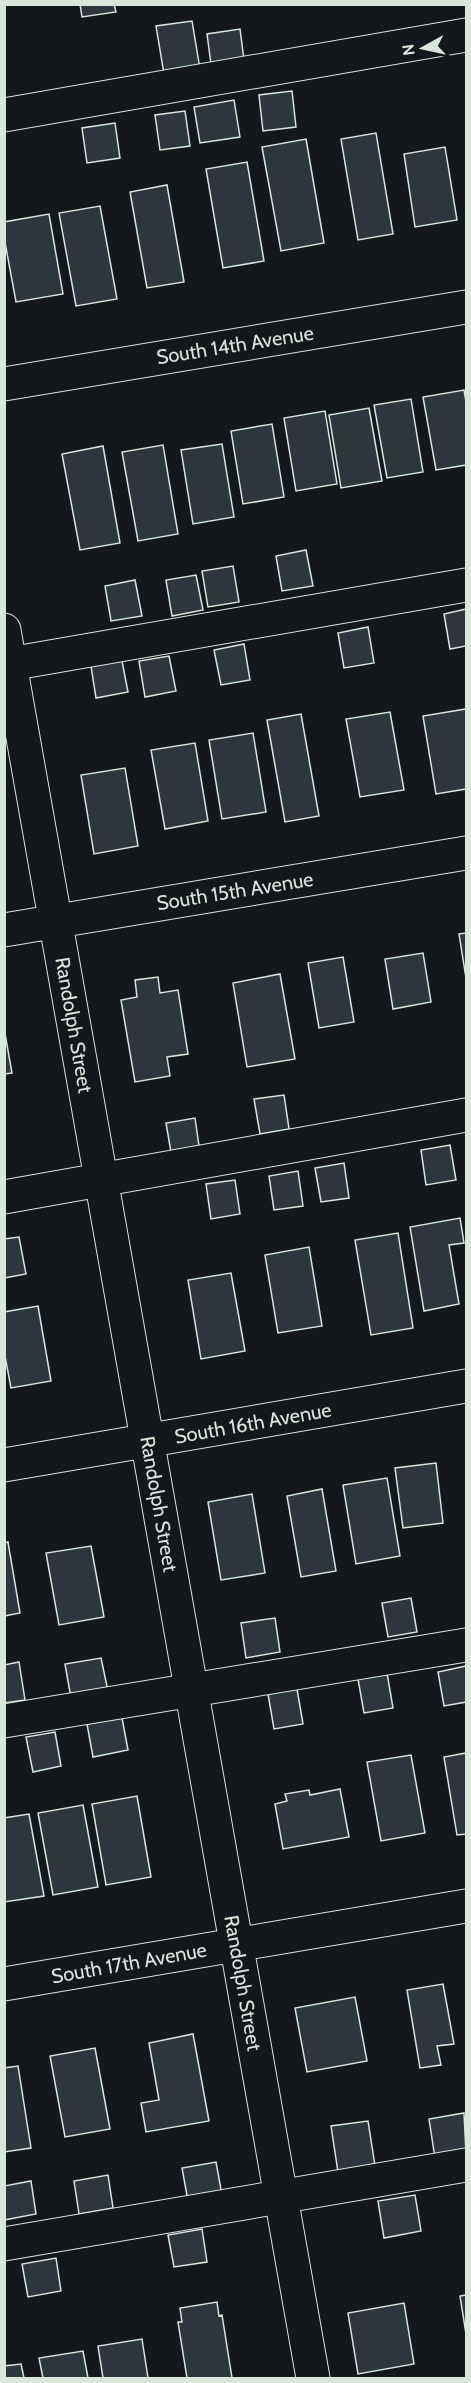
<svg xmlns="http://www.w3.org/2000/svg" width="471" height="2383" font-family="Cabin,sans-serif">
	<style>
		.building { fill: #2c363c; stroke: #d8e6dc; stroke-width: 1.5 }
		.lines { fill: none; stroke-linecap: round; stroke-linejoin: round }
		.minor-casing { stroke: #d8e6dc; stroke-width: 35 }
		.minor { stroke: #14181c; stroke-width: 33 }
		.labels { text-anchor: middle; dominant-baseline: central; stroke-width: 4.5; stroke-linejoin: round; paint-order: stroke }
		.street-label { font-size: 20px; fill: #d8e6dc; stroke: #14181c }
	</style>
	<rect width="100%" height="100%" fill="#14181c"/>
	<path class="building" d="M80 4H114L116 12 82 17Z
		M192 21 200 69 164 74 156 26Z
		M240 29 244 60 211 64 207 34Z
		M292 91 296 127 263 131 259 95Z
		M234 100 240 137 200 143 194 107Z
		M185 111 190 146 160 150 155 115Z
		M115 123 120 158 87 163 82 128Z
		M376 133 393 234 358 240 341 139Z
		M306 139 324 243 281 251 262 147Z
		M445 147 457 220 415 227 404 154Z
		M247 162 264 261 223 268 206 169Z
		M167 185 184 282 147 288 130 192Z
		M100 206 117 299 76 306 59 213Z
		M49 214 63 294 16 302 4 237V222Z
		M464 390 466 402V465L436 470 423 397Z
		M411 399 423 472 387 478 374 405Z
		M369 408 382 481 341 488 329 415Z
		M325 411 337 484 296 491 284 418Z
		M272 424 284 497 243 504 231 431Z
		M222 444 234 517 193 524 181 450Z
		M163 445 178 534 138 541 122 452Z
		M103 446 120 543 80 550 62 454Z
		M306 550 313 586 282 591 276 556Z
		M233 566 239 602 208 607 202 571Z
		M196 575 203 610 172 616 166 580Z
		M135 580 142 616 111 621 105 586Z
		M466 609V646L450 649 444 614Z
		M368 627 374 663 344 668 338 633Z
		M244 644 250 680 221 685 214 650Z
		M169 656 176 691 145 697 139 661Z
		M122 661 128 692 96 698 91 666Z
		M466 709V789L436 794 423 716Z
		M390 712 404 790 360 797 346 719Z
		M301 714 319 816 285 822 267 720Z
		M253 733 266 812 222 819 209 740Z
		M195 743 208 821 165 829 151 750Z
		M125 768 138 846 94 854 81 775Z
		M466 933V978L459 934Z
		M423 953 431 1002 393 1009 385 959Z
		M343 957 354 1022 319 1028 308 963Z
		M280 974 295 1059 247 1067 233 983Z
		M158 977 160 993 178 990 188 1054 167 1057 170 1076 135 1082 121 1000 137 997 135 980Z
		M4 1028 12 1073 4 1074Z
		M284 1095 289 1129 260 1134 254 1099Z
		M195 1118 200 1153 172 1158 166 1123Z
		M450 1145 456 1180 426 1185 421 1150Z
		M344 1163 349 1198 321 1202 315 1168Z
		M298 1171 303 1206 274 1210 269 1176Z
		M235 1180 240 1214 211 1219 206 1184Z
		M460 1218 464 1243 449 1245 459 1304 424 1311 410 1227Z
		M398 1233 413 1328 371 1335 355 1240Z
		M19 1237 26 1274 4 1278V1239Z
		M309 1247 322 1326 278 1333 265 1255Z
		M231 1273 245 1351 201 1359 188 1280Z
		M38 1306 51 1381 11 1388 4 1351V1312Z
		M436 1463 443 1523 403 1528 395 1468Z
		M387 1478 400 1556 356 1564 343 1485Z
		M322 1489 336 1571 301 1577 287 1496Z
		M252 1494 265 1573 221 1580 208 1502Z
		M8 1542 20 1613 4 1616V1543Z
		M91 1546 104 1617 59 1625 46 1553Z
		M411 1598 417 1632 388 1637 382 1603Z
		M275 1618 280 1652 246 1658 241 1623Z
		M101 1658 108 1691 71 1698 65 1664Z
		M19 1662 25 1700 4 1703V1665Z
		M466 1666V1702L444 1706 438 1672Z
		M387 1673 393 1708 364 1713 358 1679Z
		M297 1689 303 1724 274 1729 268 1694Z
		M122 1718 128 1750 93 1757 87 1724Z
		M55 1732 61 1766 33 1772 26 1737Z
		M466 1753V1834L457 1835 444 1757Z
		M411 1755 425 1833 381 1841 367 1762Z
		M340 1789 349 1837 283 1849 275 1804 287 1801 285 1794 309 1790 310 1795Z
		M137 1796 151 1877 106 1885 92 1804Z
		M83 1805 98 1887 53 1895 38 1813Z
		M29 1814 44 1896 4 1902V1818Z
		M443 1984 454 2044 437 2046 441 2065 420 2068 407 1990Z
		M355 1997 367 2061 307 2072 295 2008Z
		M193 2034 209 2121 146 2132 141 2103 159 2100 149 2043Z
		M95 2048 110 2129 65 2137 50 2056Z
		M18 2066 31 2148 4 2152V2068Z
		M464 2113 466 2153 435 2158 429 2119Z
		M368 2121 375 2166 338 2172 331 2126Z
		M216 2162 222 2195 188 2201 182 2168Z
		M108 2175 113 2208 79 2214 74 2181Z
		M31 2181 36 2214 4 2220V2186Z
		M415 2195 421 2231 384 2238 378 2201Z
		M202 2229 207 2262 174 2267 168 2235Z
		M56 2258 61 2291 28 2297 22 2264Z
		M466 2295V2334L460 2296Z
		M217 2302 219 2316 222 2315 232 2378H187L178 2322H182L180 2308Z
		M404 2303 414 2364 358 2374 348 2313Z
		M142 2339 148 2378H103L98 2346Z
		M83 2351 88 2378H43L39 2358Z
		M21 2364 24 2378H4V2366Z"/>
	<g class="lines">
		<g class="minor-casing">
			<path id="minor" d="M4 115 466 35
				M4 384 466 307
				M4 630 313 2378
				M4 665 466 585
				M4 930 466 853
				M4 1197 466 1115
				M4 1465 466 1386
				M4 1721 466 1645
				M4 1984 466 1906
				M4 2244 466 2165"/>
		</g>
		<use href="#minor" class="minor"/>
	</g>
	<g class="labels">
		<g class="street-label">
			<text transform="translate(235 345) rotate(-9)">South 14th Avenue</text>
			<text transform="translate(235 891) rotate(-9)">South 15th Avenue</text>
			<text transform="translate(74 1025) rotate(80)">Randolph Street</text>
			<text transform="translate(253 1423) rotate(-10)">South 16th Avenue</text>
			<text transform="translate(159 1504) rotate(80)">Randolph Street</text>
			<text transform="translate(129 1963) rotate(-10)">South 17th Avenue</text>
			<text transform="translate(243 1983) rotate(80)">Randolph Street</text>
		</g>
	</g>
	<rect width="471" height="2383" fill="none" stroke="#d8e6dc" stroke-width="12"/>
	<g transform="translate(423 48) rotate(262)" stroke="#14181c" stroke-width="4.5" paint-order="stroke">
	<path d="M0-4.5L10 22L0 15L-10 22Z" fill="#d8e6dc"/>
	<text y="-9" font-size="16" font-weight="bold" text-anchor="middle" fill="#d8e6dc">N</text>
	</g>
</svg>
